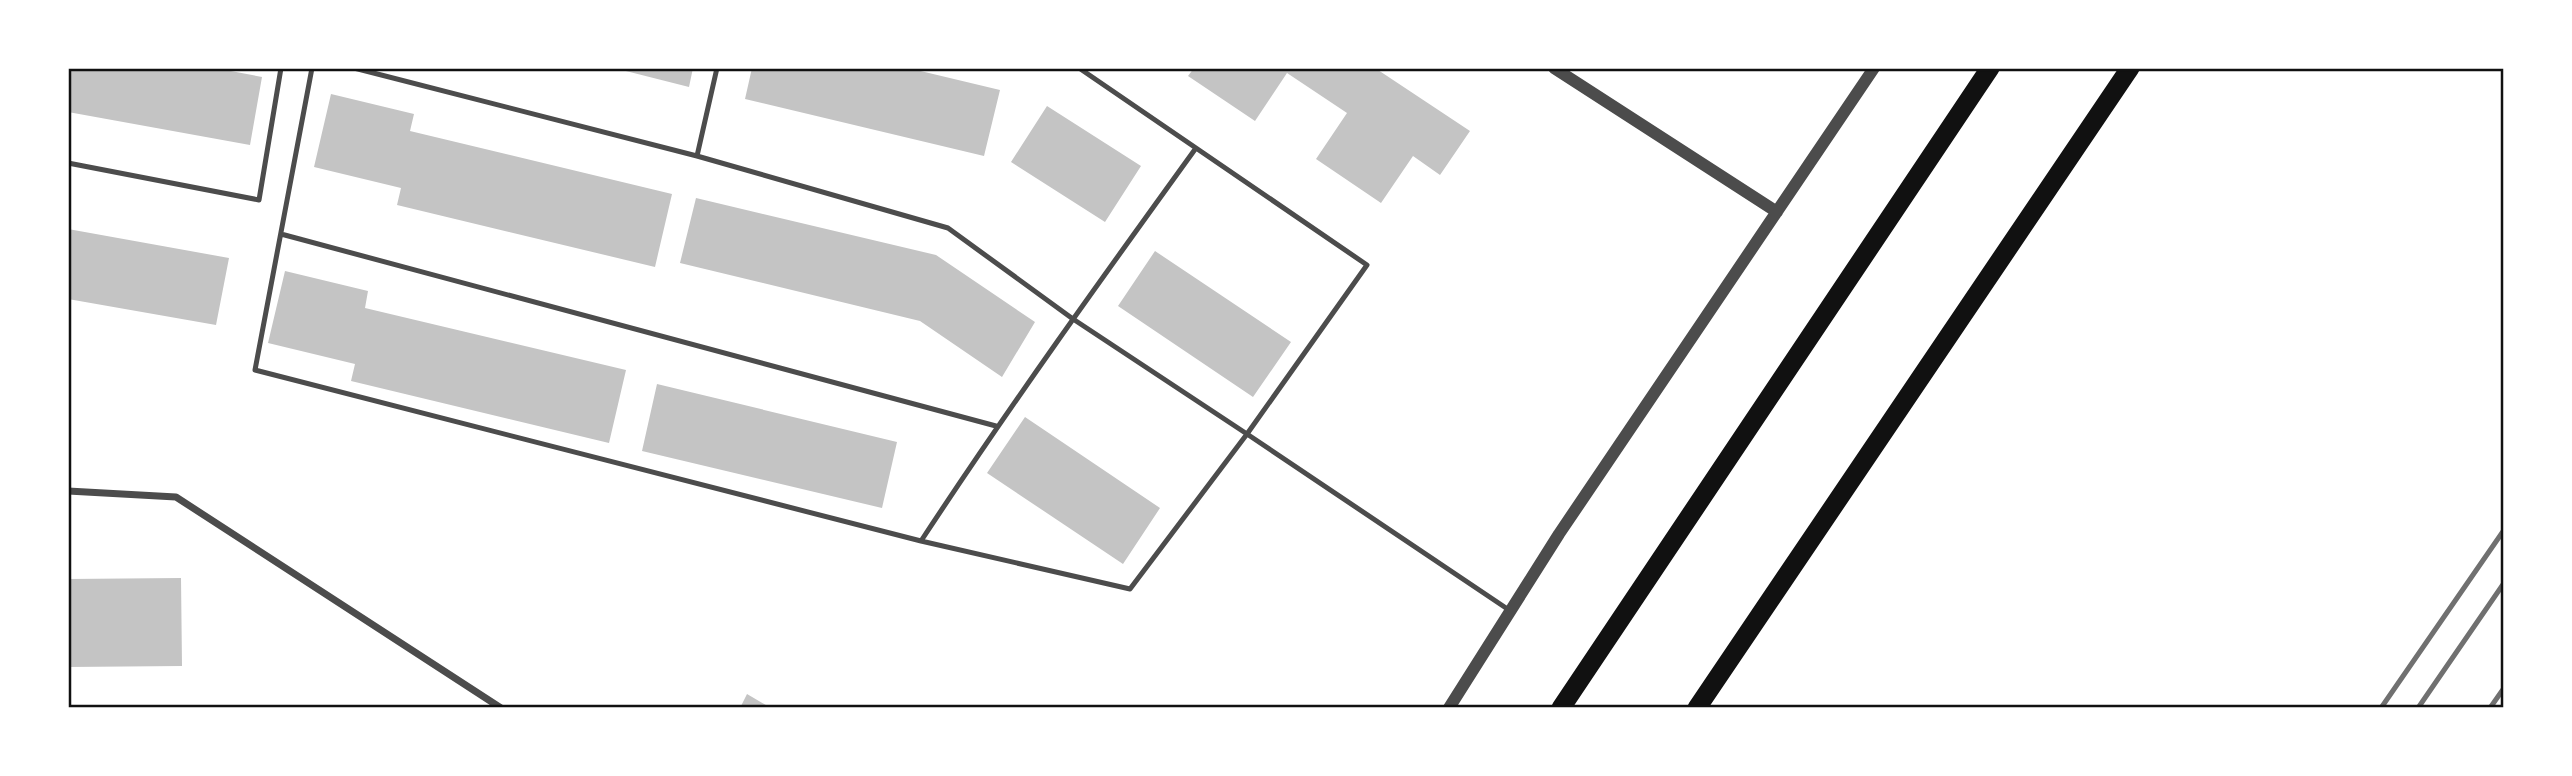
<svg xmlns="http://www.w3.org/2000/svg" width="2572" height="776" font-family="'Fira Sans',sans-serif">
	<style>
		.building { fill: #c4c4c4 }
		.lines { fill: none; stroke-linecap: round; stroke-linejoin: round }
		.service { stroke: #4c4c4c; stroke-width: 5 }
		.minor { stroke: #4c4c4c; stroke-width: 7 }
		.tertiary { stroke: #4c4c4c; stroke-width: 12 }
		.trunk { stroke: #111; stroke-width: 19 }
		.rail { stroke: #707070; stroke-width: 5 }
		.neatline { fill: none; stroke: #111; stroke-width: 2.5 }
	</style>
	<rect width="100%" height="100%" fill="#fff"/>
	<path class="building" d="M68 68H215L262 77 250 145 68 112Z
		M614 68H693L689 87Z
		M752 68H908L1000 90 984 156 745 99Z
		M1194 68H1375L1470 131 1440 175 1413 156 1381 203 1316 159 1347 113 1287 73 1255 121 1188 76Z
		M331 94 414 114 410 131 672 194 655 267 397 205 401 188 314 167Z
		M1047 106 1141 166 1105 222 1011 162Z
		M696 198 936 255 1035 322 1002 377 920 321 680 263Z
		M68 229 229 258 216 325 68 299Z
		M1155 251 1291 342 1253 397 1118 306Z
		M285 271 368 291 365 308 626 370 609 443 351 381 355 364 268 343Z
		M657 384 897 442 882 508 642 451Z
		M1025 417 1160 508 1123 564 987 473Z
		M181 578 182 666 68 667V579Z
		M747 694 771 708H740Z"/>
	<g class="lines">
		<path class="service" d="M312 68 255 370 921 541
			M354 68 697 156 948 228 1073 319 1247 434 1130 589 921 541C1009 407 1102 278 1196 148
			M1079 68 1367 265 1247 434 1509 610
			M697 156 717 68
			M68 163 259 200 281 68
			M281 234 996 426"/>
		<path class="minor" d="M68 491 176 497 501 708"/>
		<path class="tertiary" d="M1554 68 1777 212
			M1449 708 1559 534 1874 68"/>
		<path class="trunk" d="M1561 708 1990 68
			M1697 708 2130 68"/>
		<path class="rail" d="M2381 708 2504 530
			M2418 708 2504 583
			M2490 708 2504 688"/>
	</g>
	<rect width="2572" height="776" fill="none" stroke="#ffffff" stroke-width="140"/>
	<rect x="70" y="70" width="2432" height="636" class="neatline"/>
</svg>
